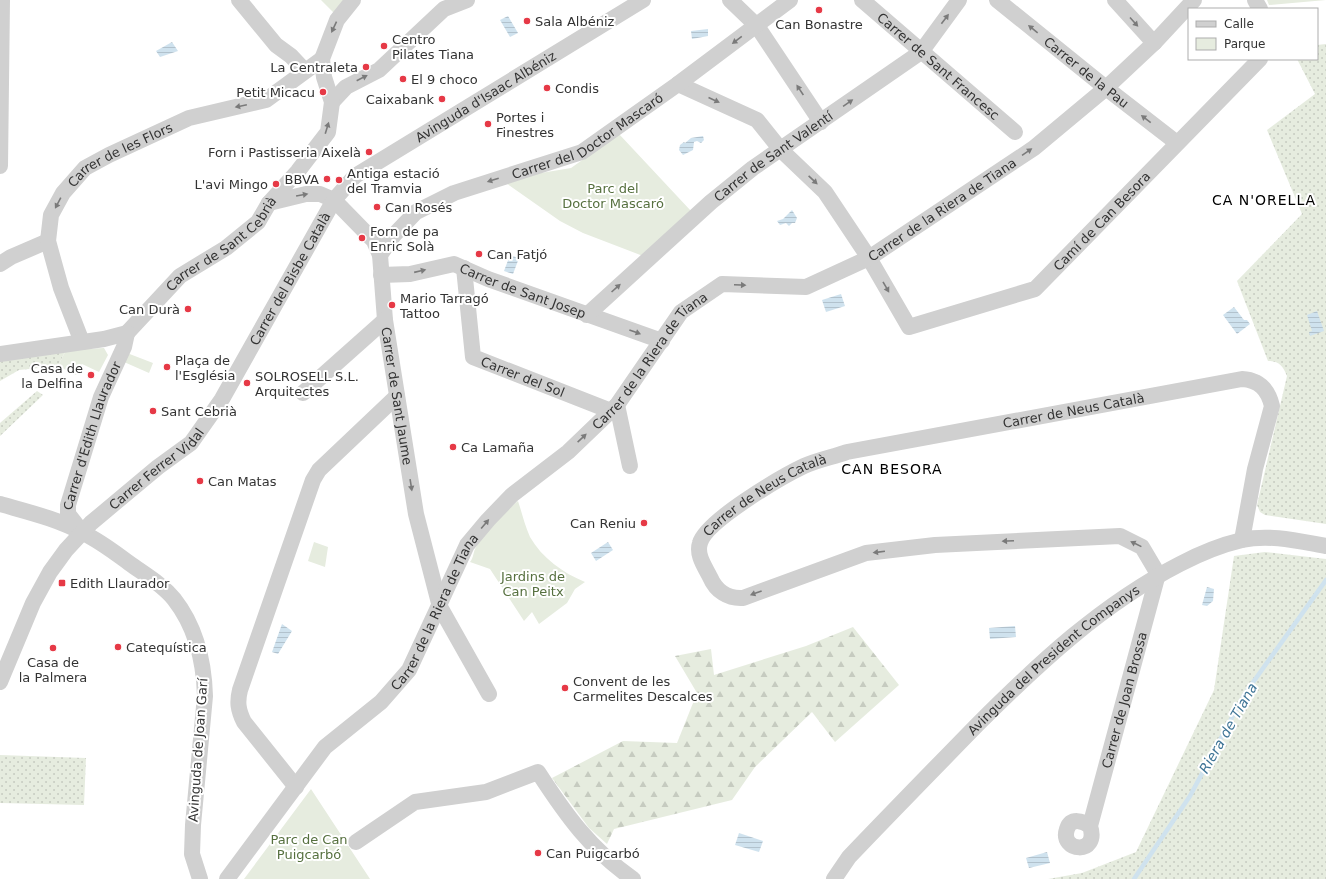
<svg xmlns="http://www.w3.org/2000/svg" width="1326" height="879" font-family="'DejaVu Sans',sans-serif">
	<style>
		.grass { fill: url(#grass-dots) }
		.forest { fill: url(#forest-firs) }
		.green { fill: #e6ecdf }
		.water { fill: url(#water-rules) }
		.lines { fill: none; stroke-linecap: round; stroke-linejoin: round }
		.stream { stroke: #cfe2ee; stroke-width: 4.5 }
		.minor { stroke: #d0d0d0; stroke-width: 16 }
		.oneway { fill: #7a7a7a }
		.poi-dot { fill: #e63946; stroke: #fff; stroke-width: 1.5 }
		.labels { text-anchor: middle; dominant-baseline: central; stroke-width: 4; stroke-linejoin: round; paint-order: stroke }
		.poi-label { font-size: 13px; fill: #333; stroke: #fff; text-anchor: start }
		.street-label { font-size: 13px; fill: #333; stroke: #fff }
		.park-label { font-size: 13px; fill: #56703f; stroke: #fff }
		.neighbourhood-label { font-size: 14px; letter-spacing: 1px; fill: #000; stroke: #fff }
		.water-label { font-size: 14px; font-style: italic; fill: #3f7597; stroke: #fff }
	</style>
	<defs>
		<pattern id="grass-dots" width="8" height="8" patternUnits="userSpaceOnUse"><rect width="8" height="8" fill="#e6ecdf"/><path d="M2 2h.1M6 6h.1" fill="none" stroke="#c6cbc0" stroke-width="1.8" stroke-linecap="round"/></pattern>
		<pattern id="forest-firs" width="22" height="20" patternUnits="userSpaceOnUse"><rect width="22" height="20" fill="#e6ecdf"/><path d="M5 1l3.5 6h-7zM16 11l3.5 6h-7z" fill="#c6cbc0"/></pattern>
		<pattern id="water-rules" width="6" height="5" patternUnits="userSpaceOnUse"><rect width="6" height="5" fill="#cfe2ee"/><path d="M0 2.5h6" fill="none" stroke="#b2c2cd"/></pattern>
	</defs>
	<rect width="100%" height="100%" fill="#fff"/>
	<path class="grass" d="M1326 44V524L1265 515 1260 512 1257 505 1287 376C1283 366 1279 361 1268 361L1237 281 1302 214 1267 130 1315 94 1297 59H1317V45Z
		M66 350 58 366 19 370 0 381V361Z
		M37 391 43 395 0 436V423Z
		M1265 552 1326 559V879H1048L1082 873 1136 852 1214 690 1234 556Z
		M0 755 86 758 84 805 0 803Z"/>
	<path class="forest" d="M853 627 899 685 835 742 812 712 755 767 732 800 614 829 607 844 589 828 552 778 623 741 677 743 697 693 675 656 711 649 714 675 806 646Z"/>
	<path class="green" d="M321 0H349L334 13Z
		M1267 0H1326L1269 5Z
		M619 134 691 211 643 256 583 233 560 221 506 183 541 173 571 168Z
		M104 348 108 355 99 372 82 364 76 375 58 366 66 350Z
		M127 353 153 363 149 373 124 362Z
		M518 501C522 513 525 526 530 537 542 558 563 573 585 582L575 589 567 603 539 624 532 612 524 621 490 569 470 562C474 557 473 552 476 547 489 525 499 517 518 501Z
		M314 542 328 547 325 567 308 561Z
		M311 789 370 879H244Z"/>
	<path class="water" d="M508 16 518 33 510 37 500 20Z
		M708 29V36L692 39 691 31Z
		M172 42 178 51 160 57 156 51Z
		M703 136 704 140 701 143 697 141 694 142 693 150 683 155 679 150 680 145 684 142 685 143 691 138Z
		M792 210 797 218 795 223H792L789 226 786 223 780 225 777 221 783 219Z
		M510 255 519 258 513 274 504 271Z
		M841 294 845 306 826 312 822 300Z
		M1234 307 1244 320H1247L1250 324 1237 334 1223 315Z
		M1317 311 1324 331 1310 336 1309 332 1312 331 1307 315Z
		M608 542 613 550 596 561 591 553Z
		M1207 587 1214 589 1213 601 1207 606 1202 605Z
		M282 624 292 631 278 654 272 652Z
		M1015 626 1016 637 990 639 989 628Z
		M739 833 763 841 759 852 735 845Z
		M1047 852 1050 863 1029 868 1026 858Z"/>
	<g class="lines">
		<path class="stream" d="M1134 879 1190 796 1244 695 1326 580"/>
		<g class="minor">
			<path d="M239 0 276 45 291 56 305 71"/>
			<path d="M730 0 757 26 821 122"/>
			<path id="s1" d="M862 0 1015 132"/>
			<path id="s2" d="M997 0 1106 88 1177 143"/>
			<path d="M1115 0 1154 43"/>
			<path d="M1255 0 1260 9"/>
			<path id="s3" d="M678 84 757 120 781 150 825 192 869 258 909 327 1035 289 1260 59"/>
			<path d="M332 102 346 87 379 70 444 9 467 0"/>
			<path d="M0 166 2 0"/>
			<path id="s4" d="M269 203 306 194H320L334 200 374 241 380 255 385 320 416 514 440 607 489 694"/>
			<path id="s5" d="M380 255 394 235 416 212 454 193 582 152 678 84 790 0"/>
			<path d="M0 264 11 257 48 241"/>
			<path id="s6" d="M464 268 473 357 611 411"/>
			<path id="s7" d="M381 275 410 274 454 264 488 279 662 341"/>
			<path id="s8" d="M587 315 711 202 753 168 921 52 959 0"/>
			<path id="s9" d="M127 333 180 276 226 248 258 222 269 203 298 171 328 132 332 102 324 77 322 59 337 20 353 0"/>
			<path id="s10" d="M82 342 61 288 48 241 51 215 63 193 85 168 109 155 189 118 266 100 322 59"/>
			<path d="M0 354 104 339 127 333"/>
			<path d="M303 393 385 320"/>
			<path d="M617 405 630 466"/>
			<path d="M0 504C28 512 58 519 83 533 100 541 114 552 129 563 144 574 162 584 174 599 196 627 204 661 205 696L193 825 192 854 200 879"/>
			<path id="s11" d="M82 532 68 514V505L101 397 124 347 127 333"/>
			<path id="s12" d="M0 682 33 603 50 572 66 550 91 523 158 467 191 443 222 399 334 200 355 176 643 0"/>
			<path d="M296 787 244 722C238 710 237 702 240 690L313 480 319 470 397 396"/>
			<path id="s13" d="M1090 826C1083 821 1071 817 1067 829 1059 852 1100 856 1090 826L1158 574 1142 547 1120 536 935 545 866 553 743 598C728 599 716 591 710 577 705 567 696 555 700 543 706 521 781 477 804 466 817 460 833 457 847 452L1242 379C1259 380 1268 389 1272 406L1255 469 1242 540"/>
			<path d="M356 842 415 802 486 792 538 772C566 815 590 849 633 879"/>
			<path id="s14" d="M227 879 325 747 381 702 409 670 467 545 488 520 512 495 568 452 617 405 681 312 722 284 806 287 869 258 1034 148 1106 88 1154 43 1194 0"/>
			<path id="s15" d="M834 879 849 857C891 813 934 769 977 725 1039 663 1102 604 1180 564 1199 554 1221 545 1242 540 1270 534 1298 541 1326 546"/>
		</g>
	</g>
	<defs><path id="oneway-solid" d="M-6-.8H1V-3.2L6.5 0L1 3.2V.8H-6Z"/></defs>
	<g class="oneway">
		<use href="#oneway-solid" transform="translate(945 19) rotate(-53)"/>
		<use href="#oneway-solid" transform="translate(1134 22) rotate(48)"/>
		<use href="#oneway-solid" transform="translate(334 27) rotate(115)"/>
		<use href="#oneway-solid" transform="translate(1033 29) rotate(-141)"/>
		<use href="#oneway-solid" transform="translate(737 40) rotate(143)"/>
		<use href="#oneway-solid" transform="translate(362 78) rotate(-27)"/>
		<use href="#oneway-solid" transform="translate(800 90) rotate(-124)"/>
		<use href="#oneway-solid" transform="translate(714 100) rotate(24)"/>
		<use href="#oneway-solid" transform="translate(848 103) rotate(-35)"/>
		<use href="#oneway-solid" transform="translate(241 106) rotate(168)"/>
		<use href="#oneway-solid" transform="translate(1146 119) rotate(-142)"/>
		<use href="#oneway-solid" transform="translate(327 128) rotate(-73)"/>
		<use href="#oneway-solid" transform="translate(1027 152) rotate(-34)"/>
		<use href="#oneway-solid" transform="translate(493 180) rotate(163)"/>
		<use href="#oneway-solid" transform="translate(813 180) rotate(43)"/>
		<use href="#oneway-solid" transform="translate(302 195) rotate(-10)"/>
		<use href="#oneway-solid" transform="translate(58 203) rotate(118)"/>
		<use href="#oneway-solid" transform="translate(420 271) rotate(-13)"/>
		<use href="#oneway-solid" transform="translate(740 285) rotate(2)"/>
		<use href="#oneway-solid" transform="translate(886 287) rotate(60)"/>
		<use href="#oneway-solid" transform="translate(616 288) rotate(-42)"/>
		<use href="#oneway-solid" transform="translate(635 332) rotate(20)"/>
		<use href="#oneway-solid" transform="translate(582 438) rotate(-43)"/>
		<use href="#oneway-solid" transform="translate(411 485) rotate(81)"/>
		<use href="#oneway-solid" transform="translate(485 524) rotate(-50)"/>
		<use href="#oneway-solid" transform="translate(1008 541) rotate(177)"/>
		<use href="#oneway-solid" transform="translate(1136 544) rotate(-154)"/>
		<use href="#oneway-solid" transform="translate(879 552) rotate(173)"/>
		<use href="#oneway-solid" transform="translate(756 593) rotate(160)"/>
	</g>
	<g class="poi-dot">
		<circle cx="819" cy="10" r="4"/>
		<circle cx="527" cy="21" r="4"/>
		<circle cx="384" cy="46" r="4"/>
		<circle cx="366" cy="67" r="4"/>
		<circle cx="403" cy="79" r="4"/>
		<circle cx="547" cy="88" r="4"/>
		<circle cx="323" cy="92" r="4"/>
		<circle cx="442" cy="99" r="4"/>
		<circle cx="488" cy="124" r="4"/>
		<circle cx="369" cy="152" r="4"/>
		<circle cx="327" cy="179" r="4"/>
		<circle cx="339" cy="180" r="4"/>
		<circle cx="276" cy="184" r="4"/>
		<circle cx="377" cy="207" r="4"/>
		<circle cx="362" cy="238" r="4"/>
		<circle cx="479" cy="254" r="4"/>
		<circle cx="392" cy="305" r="4"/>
		<circle cx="188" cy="309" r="4"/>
		<circle cx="167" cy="367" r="4"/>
		<circle cx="91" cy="375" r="4"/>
		<circle cx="247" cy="383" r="4"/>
		<circle cx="153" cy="411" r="4"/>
		<circle cx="453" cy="447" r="4"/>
		<circle cx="200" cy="481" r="4"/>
		<circle cx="644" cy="523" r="4"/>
		<rect x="58" y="579" width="8" height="8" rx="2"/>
		<circle cx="118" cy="647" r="4"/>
		<circle cx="53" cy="648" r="4"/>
		<circle cx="565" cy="688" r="4"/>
		<circle cx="538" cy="853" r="4"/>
	</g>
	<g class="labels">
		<g class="poi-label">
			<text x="535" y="21">Sala Albéniz</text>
			<text x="819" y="24" text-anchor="middle">Can Bonastre</text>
			<text x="392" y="39">Centro<tspan x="392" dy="15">Pilates Tiana</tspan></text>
			<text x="358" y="67" text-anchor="end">La Centraleta</text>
			<text x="411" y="79">El 9 choco</text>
			<text x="555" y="88">Condis</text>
			<text x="315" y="92" text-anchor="end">Petit Micacu</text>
			<text x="434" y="99" text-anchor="end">Caixabank</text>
			<text x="496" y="117">Portes i<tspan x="496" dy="15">Finestres</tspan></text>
			<text x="361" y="152" text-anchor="end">Forn i Pastisseria Aixelà</text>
			<text x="347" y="173">Antiga estació<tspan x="347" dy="15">del Tramvia</tspan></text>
			<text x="319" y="179" text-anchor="end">BBVA</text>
			<text x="268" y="184" text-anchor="end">L'avi Mingo</text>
			<text x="385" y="207">Can Rosés</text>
			<text x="370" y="231">Forn de pa<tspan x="370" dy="15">Enric Solà</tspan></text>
			<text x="487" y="254">Can Fatjó</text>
			<text x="400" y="298">Mario Tarragó<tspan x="400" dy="15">Tattoo</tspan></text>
			<text x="180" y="309" text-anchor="end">Can Durà</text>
			<text x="175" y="360">Plaça de<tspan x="175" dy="15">l'Església</tspan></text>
			<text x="83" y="368" text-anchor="end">Casa de<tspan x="83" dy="15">la Delfina</tspan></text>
			<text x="255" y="376">SOLROSELL S.L.<tspan x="255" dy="15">Arquitectes</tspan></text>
			<text x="161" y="411">Sant Cebrià</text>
			<text x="461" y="447">Ca Lamaña</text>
			<text x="208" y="481">Can Matas</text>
			<text x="636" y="523" text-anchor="end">Can Reniu</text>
			<text x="70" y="583">Edith Llaurador</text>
			<text x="126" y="647">Catequística</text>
			<text x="53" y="662" text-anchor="middle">Casa de<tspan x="53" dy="15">la Palmera</tspan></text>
			<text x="573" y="681">Convent de les<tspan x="573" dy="15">Carmelites Descalces</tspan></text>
			<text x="546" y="853">Can Puigcarbó</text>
		</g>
		<g class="street-label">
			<text stroke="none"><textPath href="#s1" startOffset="101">Carrer de Sant Francesc</textPath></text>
			<text stroke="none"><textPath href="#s2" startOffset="115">Carrer de la Pau</textPath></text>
			<text stroke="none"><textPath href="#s12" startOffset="780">Avinguda d'Isaac Albéniz</textPath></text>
			<text stroke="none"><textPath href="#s5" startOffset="245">Carrer del Doctor Mascaró</textPath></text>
			<text stroke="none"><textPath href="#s10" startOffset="228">Carrer de les Flors</textPath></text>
			<text stroke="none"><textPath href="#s8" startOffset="245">Carrer de Sant Valentí</textPath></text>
			<text stroke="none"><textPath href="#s14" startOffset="1026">Carrer de la Riera de Tiana</textPath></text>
			<text stroke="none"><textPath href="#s3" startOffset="572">Camí de Can Besora</textPath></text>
			<text stroke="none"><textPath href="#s9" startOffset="131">Carrer de Sant Cebrià</textPath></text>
			<text stroke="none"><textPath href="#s12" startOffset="505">Carrer del Bisbe Català</textPath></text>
			<text stroke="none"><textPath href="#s7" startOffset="148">Carrer de Sant Josep</textPath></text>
			<text stroke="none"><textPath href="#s14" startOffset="678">Carrer de la Riera de Tiana</textPath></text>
			<text stroke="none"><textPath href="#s6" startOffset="143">Carrer del Sol</textPath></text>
			<text stroke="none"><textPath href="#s4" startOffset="282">Carrer de Sant Jaume</textPath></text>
			<text stroke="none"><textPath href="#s13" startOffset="1270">Carrer de Neus Català</textPath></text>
			<text stroke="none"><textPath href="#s11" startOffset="105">Carrer d'Edith Llaurador</textPath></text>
			<text stroke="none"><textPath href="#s12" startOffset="270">Carrer Ferrer Vidal</textPath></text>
			<text stroke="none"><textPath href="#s13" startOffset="946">Carrer de Neus Català</textPath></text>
			<text stroke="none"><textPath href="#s14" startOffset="342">Carrer de la Riera de Tiana</textPath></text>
			<text stroke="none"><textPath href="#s15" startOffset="311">Avinguda del President Companys</textPath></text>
			<text stroke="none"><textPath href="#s13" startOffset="213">Carrer de Joan Brossa</textPath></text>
			<text transform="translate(198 750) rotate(-86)">Avinguda de Joan Garí</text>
		</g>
		<g class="park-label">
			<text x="613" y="188">Parc del<tspan x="613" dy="15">Doctor Mascaró</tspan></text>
			<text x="533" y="576">Jardins de<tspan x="533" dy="15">Can Peitx</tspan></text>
			<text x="309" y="839">Parc de Can<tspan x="309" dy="15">Puigcarbó</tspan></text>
		</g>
		<g class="neighbourhood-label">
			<text x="1264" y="200">CA N'ORELLA</text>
			<text x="892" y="469">CAN BESORA</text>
		</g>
		<g class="water-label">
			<text transform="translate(1228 728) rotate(-60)">Riera de Tiana</text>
		</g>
	</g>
	<rect x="1188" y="8" width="130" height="52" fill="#ffffff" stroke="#adadad"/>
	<rect x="1196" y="21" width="20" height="6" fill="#d0d0d0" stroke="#adadad"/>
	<text x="1224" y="28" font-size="12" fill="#333333">Calle</text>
	<rect x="1196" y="38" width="20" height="12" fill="#e6ecdf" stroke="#adadad"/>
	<text x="1224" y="48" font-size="12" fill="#333333">Parque</text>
</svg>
